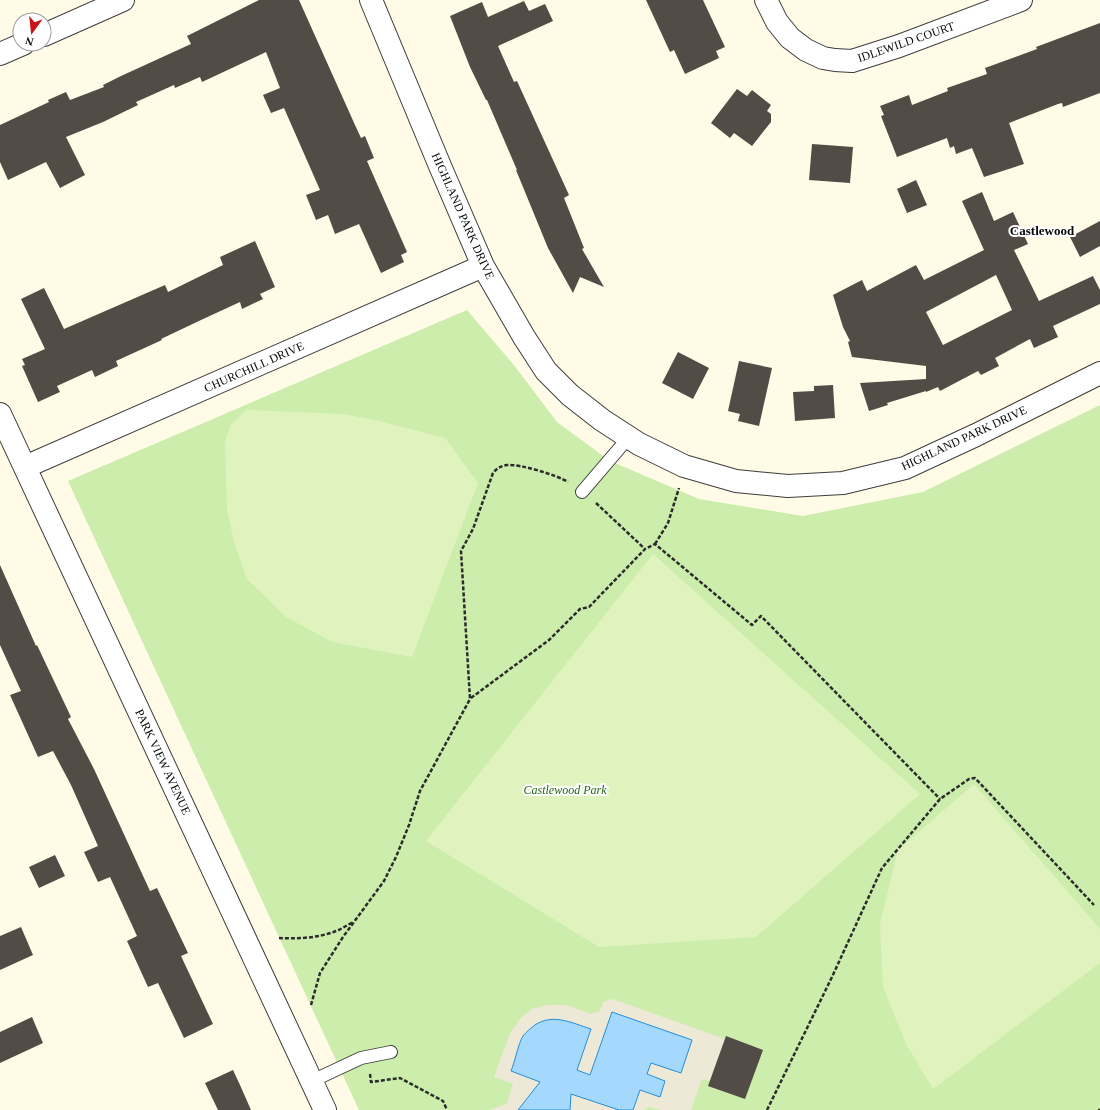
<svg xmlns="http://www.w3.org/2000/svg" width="1100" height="1110" font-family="Georgia,serif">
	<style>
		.green { fill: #ccedac }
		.pitch { fill: #e0f3bf }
		.plaza { fill: #eee8d6 }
		.water { fill: #a4d9fd; stroke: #248edb }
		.building { fill: #534b45; fill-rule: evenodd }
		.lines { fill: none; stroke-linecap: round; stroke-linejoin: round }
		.lane-casing { stroke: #3d3d3d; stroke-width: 14 }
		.street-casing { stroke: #3d3d3d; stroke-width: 24 }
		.path { stroke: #2c2c2c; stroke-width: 2.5; stroke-dasharray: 4 2; stroke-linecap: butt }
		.lane { stroke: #fff; stroke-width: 12 }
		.street { stroke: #fff; stroke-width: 22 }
		.labels { text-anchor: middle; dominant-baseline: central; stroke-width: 4; stroke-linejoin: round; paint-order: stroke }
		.street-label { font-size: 12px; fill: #0a0a0a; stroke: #fff }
		.park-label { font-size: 12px; font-style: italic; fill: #246615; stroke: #fff }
		.neighbourhood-label { font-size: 13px; font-weight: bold; fill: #0a0a0a; stroke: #fff }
	</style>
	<rect width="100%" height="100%" fill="#fffbe6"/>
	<path class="green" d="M467 310 513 364 557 422 610 461 699 499 803 516 923 492 1100 405V1110H359L68 481Z"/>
	<path class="pitch" d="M246 410 342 414 375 420 445 438 478 483 412 657 332 642 286 617 247 579 234 542 227 509 225 443 230 426Z
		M653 554 920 794 756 937 599 947 426 841Z
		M974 784 1100 929V963L933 1089 906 1044 883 987 880 924 898 850Z"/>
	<path class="plaza" d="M613 999 725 1039 710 1081 702 1079 691 1110H661L649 1107 644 1110H633L639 1090 660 1097 647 1074 651 1062 612 1012 591 1075 577 1070 512 1071 540 1082 518 1110H490L507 1103 513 1084 494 1077 510 1033 521 1018 532 1009 548 1005H566L591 1014 600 1011 603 1002Z
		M571 1094 619 1110H570Z"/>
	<path class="water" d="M612 1012 692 1040 681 1073 651 1063 647 1074 665 1081 660 1097 640 1090 633 1110H619L571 1094 570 1110H518L540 1082 511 1071C515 1062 518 1044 523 1036 526 1032 531 1028 535 1025 553 1013 572 1023 591 1029L577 1070 590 1075Z"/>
	<path class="building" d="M259 0H299L355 125 361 138 365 136 374 158 367 161 407 252 401 255 404 262 381 273 359 224 335 234 328 215 316 220 306 195 320 190 284 108 271 113 263 95 280 88 266 52 202 82 200 77 175 88 174 85 136 102 138 105 103 122 66 137 85 175 60 188 46 162 8 180 0 162V125L49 102 48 100 66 92 70 100 104 87 103 85 121 76 191 44 187 36Z
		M646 0H703L725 47 716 51 719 58 685 74 674 50 670 52Z
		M524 1 529 11 545 4 553 21 498 46 514 82 517 81 569 195 564 198 584 248 582 249 604 287 580 277 573 293 548 248 516 170H517L487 100H486L470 67 450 16 482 2 488 17Z
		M1100 23V93L1063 107 1062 103 1058 104 1009 123 1024 164 984 177 972 148 956 154 954 146 950 148 947 138 897 157 881 116 884 115 880 106 909 95 912 105 948 91 947 88 987 74 985 68 1037 49 1036 47Z
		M737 89 747 96 752 90 771 105 767 111 771 114V122L752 146 734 133 730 138 711 123Z
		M812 144 853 147 850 183 809 180Z
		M916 180 927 205 907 213 897 189Z
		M982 192 994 221 1013 212 1028 244 1014 250 1039 301 1093 276 1100 290V304L1053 326 1058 337 1034 348 1030 339 995 358 999 366 981 375 978 371 940 391 938 387 926 392V391L887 403 888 405 869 411 860 383 926 379V366L852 357 848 342 850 341 843 327 833 295 862 280 867 291 916 265 924 280 984 250 962 201ZM996 275 1012 310 943 345 926 312Z
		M1100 221V246L1080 257 1070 237Z
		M255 241 275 287 260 294 263 299 242 309 240 302 201 320 161 339 162 340 116 361 118 366 95 377 92 370 57 386 60 392 38 402 22 366 25 365 22 359 45 349 21 299 44 288 64 329 165 285 168 292 223 265 220 257Z
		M678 352 709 368 693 399 662 383Z
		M739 361 772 368 759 426 738 421 740 414 728 411Z
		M833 385 835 418 795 421 793 392 814 391V386Z
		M0 565 36 646 37 645 71 717 68 719 94 769 150 891 157 888 188 953 181 956 213 1024 184 1038 158 983 148 987 127 941 137 936 110 877 98 882 84 852 98 846 71 785 53 751 38 757 10 695 21 691 0 645Z
		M55 855 65 876 39 888 29 867Z
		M21 927 33 955 0 970V936Z
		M32 1017 43 1043 0 1063V1032Z
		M726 1036 763 1050 745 1099 708 1086Z
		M233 1070 240 1085 251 1110H218L205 1083Z"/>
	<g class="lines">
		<g class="lane-casing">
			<path id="lane" d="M582 492 629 437
				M312 1081 361 1058 391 1052"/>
		</g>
		<g class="street-casing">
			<path id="street" d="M371 0 440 166 483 266 524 337 546 371 570 395 602 420 639 444 684 466 736 481 788 486 843 483 905 468 976 435 1100 373
				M766 0 777 22 790 38 806 50 823 58 835 60 852 61 899 46 1021 0
				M44 35 123 0
				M0 54 23 44
				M0 414 325 1110
				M25 467 483 266"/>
		</g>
		<path class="path" d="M596 503 645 549
			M655 544 668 523 679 488
			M471 698 549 640 580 609 589 607 645 549 655 544 752 625 761 616 940 799
			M279 938C297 939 319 938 336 931 342 929 347 925 353 922
			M311 1005 320 973 343 937 384 881 396 857 409 825 420 791 470 699 461 551 473 529 493 473C497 468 501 466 507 465 520 464 557 475 568 482
			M370 1074 371 1082 400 1078 443 1101 447 1110
			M767 1110 832 977 882 868 940 799 969 779 975 778 1094 905
			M1098 1110H1100"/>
		<use href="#lane" class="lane"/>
		<use href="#street" class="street"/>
	</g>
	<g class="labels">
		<g class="street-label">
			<text transform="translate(906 42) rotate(-19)">IDLEWILD COURT</text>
			<text transform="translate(463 216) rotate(66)">HIGHLAND PARK DRIVE</text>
			<text transform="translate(254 367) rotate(-24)">CHURCHILL DRIVE</text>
			<text transform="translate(964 438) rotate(-25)">HIGHLAND PARK DRIVE</text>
			<text transform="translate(163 762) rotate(65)">PARK VIEW AVENUE</text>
		</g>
		<g class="park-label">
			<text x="565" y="790">Castlewood Park</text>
		</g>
		<g class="neighbourhood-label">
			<text x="1042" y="230">Castlewood</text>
		</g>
	</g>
	<g transform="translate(32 32) rotate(195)"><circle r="19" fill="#ffffff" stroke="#9d9d9d"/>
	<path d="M0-3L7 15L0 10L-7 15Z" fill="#c61519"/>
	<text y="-6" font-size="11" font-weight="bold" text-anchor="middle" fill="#0a0a0a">N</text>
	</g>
</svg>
